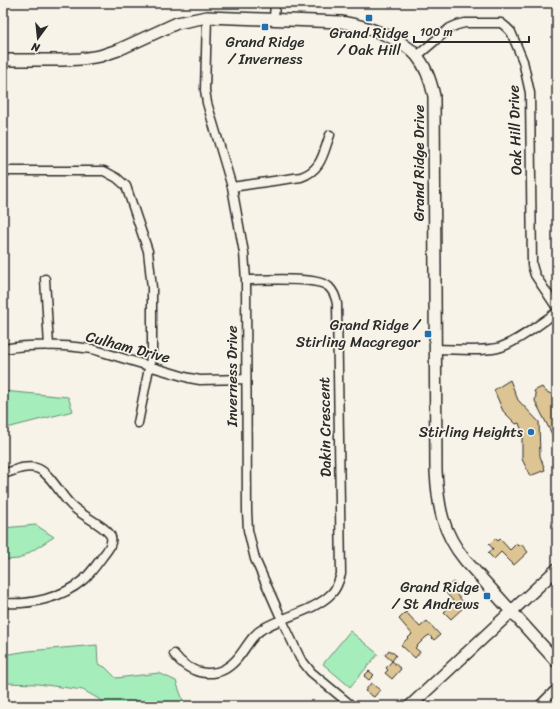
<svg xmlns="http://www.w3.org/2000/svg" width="560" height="709" font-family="Sriracha,sans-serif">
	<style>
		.green { fill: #a5edba; stroke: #688c72 }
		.building { fill: #ddc493; stroke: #2b2b2b }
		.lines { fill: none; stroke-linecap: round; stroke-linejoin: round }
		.street-casing { stroke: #2b2b2b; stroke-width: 11 }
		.secondary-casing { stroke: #2b2b2b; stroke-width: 14 }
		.street { stroke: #f7f3e8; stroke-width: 8 }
		.secondary { stroke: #f7f3e8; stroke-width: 11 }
		.poi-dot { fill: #1f6fb2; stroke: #f7f3e8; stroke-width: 1.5 }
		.labels { text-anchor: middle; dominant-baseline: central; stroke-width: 3.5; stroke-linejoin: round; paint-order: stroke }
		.poi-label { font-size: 15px; fill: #2b2b2b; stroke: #f7f3e8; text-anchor: end }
		.street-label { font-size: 15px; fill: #2b2b2b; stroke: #f7f3e8 }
	</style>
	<rect width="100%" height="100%" fill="#f7f3e8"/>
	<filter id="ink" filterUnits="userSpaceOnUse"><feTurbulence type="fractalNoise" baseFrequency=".025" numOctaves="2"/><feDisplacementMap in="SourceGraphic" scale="8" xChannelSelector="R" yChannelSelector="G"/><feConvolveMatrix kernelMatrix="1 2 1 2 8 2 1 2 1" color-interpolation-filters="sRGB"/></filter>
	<g filter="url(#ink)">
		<path class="green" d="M3 391 68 397 73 411 3 429Z
			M36 525 54 537 19 559 3 560V528Z
			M350 631 378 654 350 687 323 664Z
			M97 645 98 664 105 667 116 678 159 673 176 681 185 706H152L136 700 132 706H111L83 690 38 684 3 683V655L28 651Z"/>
		<path class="building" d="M510 380 518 400 539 422 540 456 545 470 530 476 522 459V438L524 437 519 423 516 424 503 411 494 390Z
			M542 387 545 391 551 394 554 401 557 399V444L535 401 536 395 534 391Z
			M495 538 498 541 500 539 510 550 516 544 518 546 521 544 528 552 514 565 501 552 494 559 488 553 493 549 489 544Z
			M453 582 460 589 456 594 466 605 451 619 444 612 454 602 446 593 449 590 447 587Z
			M406 612 420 627 427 621 440 635 434 640 429 635 425 638 415 648 420 652 415 658 401 645 412 634 399 619Z
			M389 650 396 655 392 661 385 655Z
			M392 661 401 669 392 679 385 673 388 670 386 668Z
			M369 671 374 675 369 680 364 676Z
			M371 683 380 690 374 697 365 691Z"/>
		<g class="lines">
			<g class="street-casing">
				<path id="street" d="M207 17 205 90 207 103 232 187 244 253 246 280 247 511 248 530 255 559 282 620 300 658 311 672 352 706
					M274 18 275 3
					M417 56 450 28 457 25 465 23H501L506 27 511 32 523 61 530 93 532 265 535 275 557 308
					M3 171H104L117 178 126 186 148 251 152 288V353L138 423
					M232 187 301 177C322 170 323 153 330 135
					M45 279 49 346
					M3 349C32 344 63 345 92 349L189 378 200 380 246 379
					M435 349C456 349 478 352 498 348 516 343 541 323 557 312
					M3 474C14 471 24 465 36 468 49 471 61 496 71 505 80 515 108 527 111 537 113 544 107 551 103 556 97 564 91 573 83 580 62 598 31 605 3 603
					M174 654C190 675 217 681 236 660 246 649 251 635 264 628 284 616 315 611 332 593 337 588 339 581 341 574L337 304C336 298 334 292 329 287 318 276 263 280 246 280
					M539 706 557 688"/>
			</g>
			<g class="secondary-casing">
				<path id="secondary" d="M3 60H62L81 59 100 56 118 50 177 23 207 17 341 22C365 26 401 37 417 56 427 68 431 82 434 96L436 471C438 506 442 532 465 560L557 662
					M410 706 557 569"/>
			</g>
			<use href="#street" class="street"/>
			<use href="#secondary" class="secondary"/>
		</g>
	</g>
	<g class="poi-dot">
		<rect x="365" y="14" width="8" height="8" rx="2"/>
		<rect x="261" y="23" width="8" height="8" rx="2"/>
		<rect x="424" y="330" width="8" height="8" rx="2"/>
		<circle cx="531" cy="432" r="4"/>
		<rect x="483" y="592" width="8" height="8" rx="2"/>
	</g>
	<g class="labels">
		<g class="poi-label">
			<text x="369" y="33" text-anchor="middle">Grand Ridge<tspan x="369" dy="17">/ Oak Hill</tspan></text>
			<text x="265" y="42" text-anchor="middle">Grand Ridge<tspan x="265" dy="17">/ Inverness</tspan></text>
			<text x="420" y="325">Grand Ridge /<tspan x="420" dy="17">Stirling Macgregor</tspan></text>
			<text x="523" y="432">Stirling Heights</text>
			<text x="479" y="587">Grand Ridge<tspan x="479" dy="17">/ St Andrews</tspan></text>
		</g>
		<g class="street-label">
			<text transform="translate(515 130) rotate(-92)">Oak Hill Drive</text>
			<text transform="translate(419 163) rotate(-90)">Grand Ridge Drive</text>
			<text transform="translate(128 347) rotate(15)">Culham Drive</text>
			<text transform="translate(232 376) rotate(-90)">Inverness Drive</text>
			<text transform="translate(325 427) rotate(-91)">Dakin Crescent</text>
		</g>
	</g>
	<rect width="560" height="709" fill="none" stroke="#f7f3e8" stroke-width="16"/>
	<rect x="8" y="8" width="544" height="693" fill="none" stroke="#2b2b2b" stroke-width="1.5" filter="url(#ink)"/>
	<g transform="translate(38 38) rotate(195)" stroke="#f7f3e8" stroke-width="3" paint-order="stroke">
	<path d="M0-3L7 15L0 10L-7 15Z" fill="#2b2b2b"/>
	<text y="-6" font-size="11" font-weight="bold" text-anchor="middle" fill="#2b2b2b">N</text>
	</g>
	<path d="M414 36v6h115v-6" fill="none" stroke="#2b2b2b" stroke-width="2"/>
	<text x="420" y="36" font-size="12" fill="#2b2b2b" stroke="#f7f3e8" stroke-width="3" paint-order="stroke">100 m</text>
</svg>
